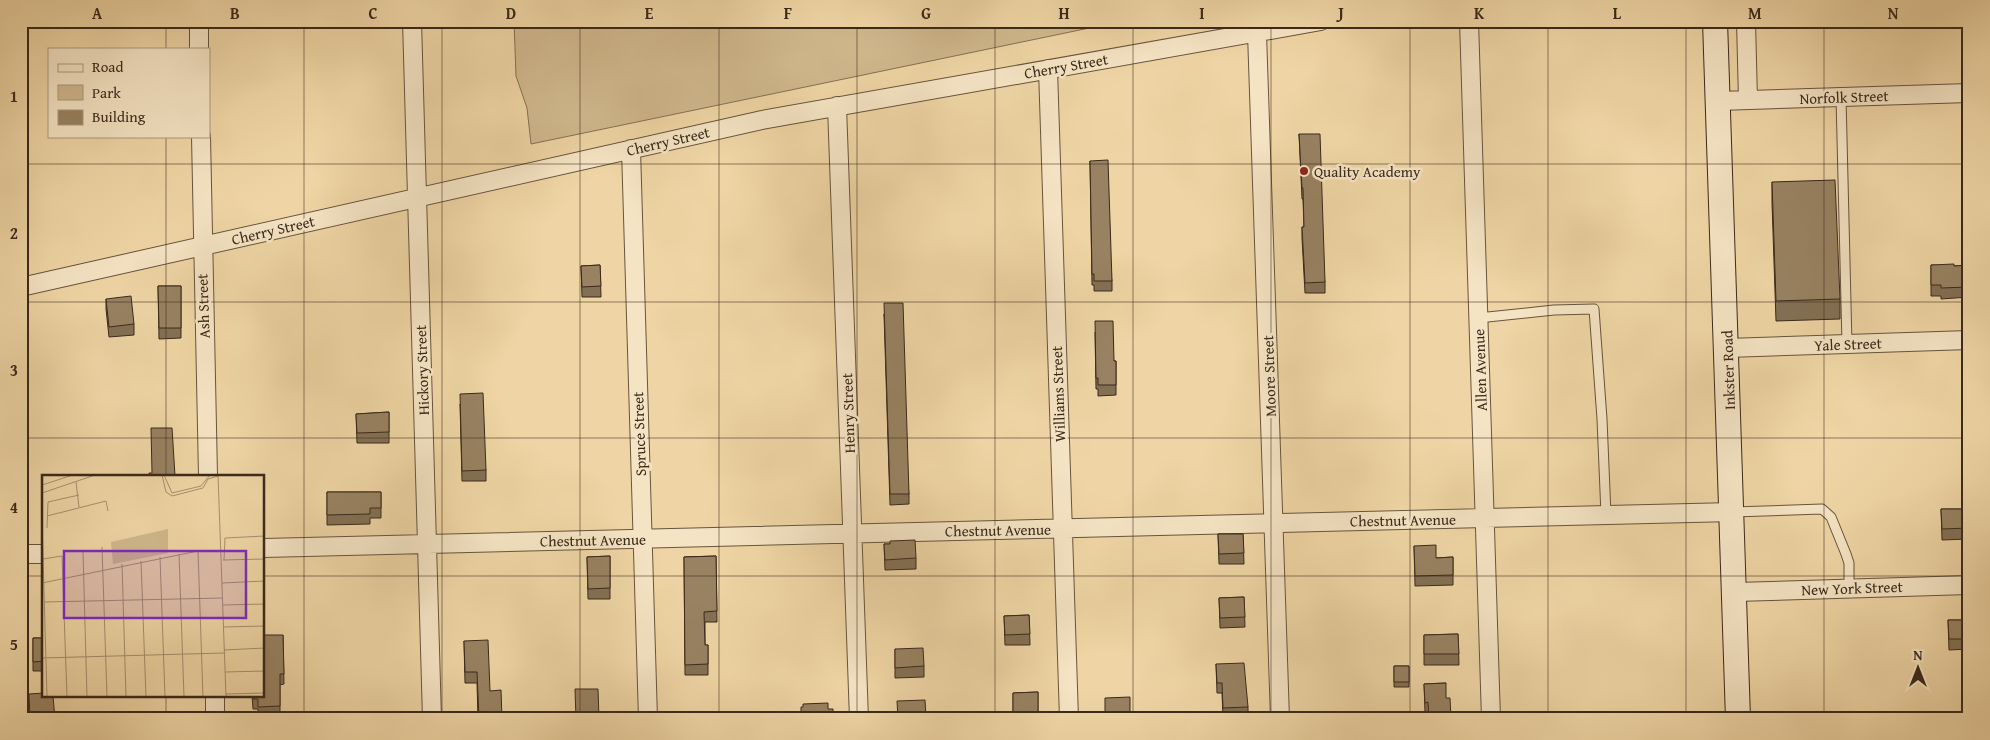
<svg xmlns="http://www.w3.org/2000/svg" width="1990" height="740" font-family="'Gentium Book Plus',serif">
	<style>
		.green { fill: #d0b88d; stroke: #857054 }
		.lines { fill: none; stroke-linecap: round; stroke-linejoin: round }
		.service-casing { stroke: #67543d; stroke-width: 11 }
		.minor-casing { stroke: #67543d; stroke-width: 20 }
		.secondary-casing { stroke: #3a291a; stroke-width: 26 }
		.service { stroke: #f5e4c4; stroke-width: 9 }
		.minor { stroke: #f5e4c4; stroke-width: 18 }
		.secondary { stroke: #f5e4c4; stroke-width: 24 }
		.wall { fill: #837054; stroke: #3a291a }
		.building { fill: #988262; stroke: #3a291a }
		.grid { fill: none; stroke: #3a291a; stroke-width: 1; stroke-opacity: 0.55 }
		.poi-dot { fill: #8f2418; stroke: #f5e4c4; stroke-width: 2 }
		.labels { text-anchor: middle; dominant-baseline: central; stroke-width: 5; stroke-linejoin: round; paint-order: stroke }
		.street-label { font-size: 15px; fill: #3a291a; stroke: #f5e4c4 }
		.poi-label { font-size: 15px; fill: #3a291a; stroke: #f5e4c4; text-anchor: start }
		.inset-road { fill: none; stroke: #a7906d; stroke-width: 1 }
		.view { fill: #7b2cbf; fill-opacity: 0.15; stroke: #7b2cbf; stroke-width: 2.5 }
		.inset-edge { fill: none; stroke: #3a291a; stroke-width: 2.5 }
		.neatline { fill: none; stroke: #3a291a; stroke-width: 2 }
		.grid-label { font-size: 16px; text-anchor: middle; font-weight: bold; fill: #3a291a }
	</style>
	<rect width="100%" height="100%" fill="#efd5a5"/>
	<filter id="stains"><feTurbulence type="fractalNoise" baseFrequency=".004" numOctaves="4"/><feColorMatrix values="0 0 0 0 .2 0 0 0 0 .09 0 0 0 0 .02 0 0 0 .5 -.17"/></filter>
	<radialGradient id="worn" r=".72"><stop offset=".6" stop-color="#630" stop-opacity="0"/><stop offset="1" stop-color="#630" stop-opacity=".3"/></radialGradient>
	<path class="green" d="M514 21H1123L531 144 527 108 516 76Z"/>
	<g class="lines">
		<g class="service-casing">
			<path id="service" d="M1841 97 1847 344
				M1478 318 1554 310 1594 309 1602 419 1606 515
				M1733 512 1822 509 1831 517 1846 554 1849 563V588"/>
		</g>
		<g class="minor-casing">
			<path id="minor" d="M199 21V49
				M412 21 432 719
				M1469 21 1491 719
				M1746 21 1748 100
				M1257 33 1280 719
				M1048 69 1069 719
				M1719 101 1969 93
				M837 106 859 719
				M201 136 208 476
				M631 149 648 719
				M21 287 762 120 1321 21
				M1727 348 1969 340
				M264 548 1733 512
				M21 554H44
				M1735 592 1969 585
				M215 696V719"/>
		</g>
		<g class="secondary-casing">
			<path id="secondary" d="M1715 21 1738 719"/>
		</g>
		<use href="#service" class="service"/>
		<use href="#minor" class="minor"/>
		<use href="#secondary" class="secondary"/>
	</g>
	<path class="wall" d="M1299 134 1325 282V293H1305L1302 238V227H1304L1303 199H1302Z
		M1090 161 1112 281V291H1094V285H1092Z
		M1772 182 1840 299V319L1776 321 1772 203Z
		M600 265 601 297H582L581 266Z
		M1931 265 1954 266 1969 265V297L1941 299V296H1931Z
		M158 286H181V338L159 339Z
		M106 299 134 324V335L109 337 106 309Z
		M884 314 909 494V504L890 505Z
		M1095 332 1114 361H1116V395L1098 396V389H1096Z
		M460 404 486 470V481H462Z
		M389 412V443H357L356 414Z
		M327 492H381V518H370V524L327 525Z
		M1941 509H1969V539L1942 540Z
		M1218 534H1243L1244 564H1219Z
		M884 544H890L916 558V569L885 570Z
		M1414 546 1436 558 1453 557V585L1415 586Z
		M610 556V599H588L587 557Z
		M716 556 717 622H705V645H708V675H685L684 557Z
		M1244 597 1245 627 1220 628 1219 598Z
		M1029 615 1030 645H1005L1004 616Z
		M1948 620H1969V649L1949 650Z
		M1458 634 1459 665H1424V635Z
		M283 635 284 684 280 685V716L258 717V709H253L252 696Z
		M33 638H44V671H33Z
		M464 641 490 691 502 719H478L477 683H465Z
		M895 649 924 666V677L895 678Z
		M1216 664 1248 707V718H1223L1222 693H1217Z
		M1394 666H1409V687H1394Z
		M1446 683 1428 713H1425L1424 684Z
		M1038 692V719H1013V693Z"/>
	<path class="building" d="M1299 134H1320L1325 282 1305 283 1302 227H1304L1303 188H1302Z
		M1108 160 1112 281H1094V274H1092L1090 161Z
		M1835 180 1840 299 1776 301 1772 182Z
		M1954 264V266L1969 265V287L1941 288V285H1931V265Z
		M600 265 601 286 582 287 581 266Z
		M158 286H181V328H159Z
		M131 296 134 324 109 327 106 299Z
		M884 303H903L909 494H890Z
		M1095 321H1113L1114 361H1116V385H1098V378H1096Z
		M483 393 486 470 462 471 460 394Z
		M389 412V432L357 433 356 414Z
		M151 428H172L175 476H149V473H152Z
		M327 492H381V508H370V514L327 515Z
		M1941 509H1969V528L1942 529Z
		M1218 534H1243L1244 553 1219 554Z
		M915 540 916 558 885 560 884 544H890V541Z
		M1436 545V558L1453 557V575L1415 576 1414 546Z
		M610 556V588L588 589 587 557Z
		M716 556 717 611 704 612 705 645H708V664L685 665 684 557Z
		M1244 597 1245 617 1220 618 1219 598Z
		M1029 615 1030 634 1005 635 1004 616Z
		M1948 620H1969V639H1949Z
		M1458 634 1459 654H1424V635Z
		M264 635H283L284 674H280V706L258 707V699H253V696H264Z
		M33 638H44V661L33 662Z
		M488 640 490 691 501 690 502 719H479L477 672H465L464 641Z
		M923 648 924 666 895 668V649Z
		M1244 663 1248 707 1223 708 1222 683H1217L1216 664Z
		M1394 666H1409V682H1394Z
		M1446 683V698H1450L1451 719H1429L1428 702 1425 703 1424 684Z
		M575 689H598L599 719H576Z
		M1038 692V712H1013V693Z
		M44 693V696H53L55 719H30L29 694Z
		M1130 697V719H1105V698Z
		M925 700 926 718 898 719 897 701Z
		M828 703V709H833V719H801V707H803V704Z
		M719 714 720 719H687V715Z"/>
	<path class="grid" d="M166 21V49M304 21V719M442 21V719M580 21V719M719 21V719M857 21V719M995 21V719M1133 21V719M1271 21V719M1410 21V719M1548 21V719M1686 21V719M1824 21V719M166 136V476M21 164H1969M21 302H1969M21 438H1969M21 576H44M264 576H1969M166 696V719"/>
	<circle class="poi-dot" cx="1304" cy="171" r="5"/>
	<g class="labels">
		<g class="street-label">
			<text transform="translate(1066 66) rotate(-10)">Cherry Street</text>
			<text transform="translate(1844 97) rotate(-2)">Norfolk Street</text>
			<text transform="translate(668 141) rotate(-13)">Cherry Street</text>
			<text transform="translate(273 230) rotate(-13)">Cherry Street</text>
			<text transform="translate(203 306) rotate(-92)">Ash Street</text>
			<text transform="translate(1848 344) rotate(-2)">Yale Street</text>
			<text transform="translate(422 370) rotate(-92)">Hickory Street</text>
			<text transform="translate(1480 370) rotate(-92)">Allen Avenue</text>
			<text transform="translate(1728 370) rotate(-92)">Inkster Road</text>
			<text transform="translate(1269 376) rotate(-92)">Moore Street</text>
			<text transform="translate(1058 394) rotate(-92)">Williams Street</text>
			<text transform="translate(848 413) rotate(-92)">Henry Street</text>
			<text transform="translate(639 434) rotate(-92)">Spruce Street</text>
			<text transform="translate(1403 520) rotate(-1)">Chestnut Avenue</text>
			<text transform="translate(998 530) rotate(-1)">Chestnut Avenue</text>
			<text transform="translate(593 540) rotate(-1)">Chestnut Avenue</text>
			<text transform="translate(1852 588) rotate(-2)">New York Street</text>
		</g>
		<g class="poi-label">
			<text x="1314" y="171">Quality Academy</text>
		</g>
	</g>
	<g transform="translate(42 475)">
		<rect width="222" height="222" fill="#efd5a5"/>
		<path d="M126 54V78L71 89 69 67Z" fill="#d0b88d"/>
		<path class="inset-road" d="M120 0 124 17 130 21 161 13 166 4 176 1M122 0 130 18 159 11 168 0M176 0 184 222M34 7 37 32M0 10 31 0M0 18 53 0M5 41 64 26 66 36M0 46 5 222M5 53 6 27 37 20M60 72 65 222M41 77 45 222M137 79 142 222M118 82 123 222M1 84 20 81 25 222M181 85 223 84M182 85 183 63 223 61M99 86 104 222M80 89 84 222M0 108 156 76 161 222M180 108 223 106M2 127 180 123M181 130 223 129M181 152 223 151M182 175 223 173M0 183 182 178M183 197 223 196M184 219 223 218"/>
		<path class="view" d="M22 76H204V143H22Z"/>
		<rect width="222" height="222" class="inset-edge"/>
	</g>
	<rect width="1990" height="740" fill="none" stroke="#efd5a5" stroke-width="55"/>
	<rect x="48" y="48" width="162" height="90" fill="#f5e4c4" stroke="#aa9980"/>
	<rect x="58" y="64" width="25" height="8" fill="#f5e4c4" stroke="#aa9980"/>
	<text x="92" y="72" font-size="15" fill="#3a291a">Road</text>
	<rect x="58" y="85" width="25" height="15" fill="#d0b88d" stroke="#aa9980"/>
	<text x="92" y="98" font-size="15" fill="#3a291a">Park</text>
	<rect x="58" y="110" width="25" height="15" fill="#988262" stroke="#aa9980"/>
	<text x="92" y="122" font-size="15" fill="#3a291a">Building</text>
	<g transform="translate(1918 668)" stroke="#f5e4c4" stroke-width="4" paint-order="stroke">
	<path d="M0-4L9 19L0 12L-9 19Z" fill="#3a291a"/>
	<text y="-8" font-size="14" font-weight="bold" text-anchor="middle" fill="#3a291a">N</text>
	</g>
	<rect x="28" y="28" width="1934" height="684" class="neatline"/>
	<g class="grid-label">
		<text x="97" y="19">A</text>
		<text x="235" y="19">B</text>
		<text x="373" y="19">C</text>
		<text x="511" y="19">D</text>
		<text x="649" y="19">E</text>
		<text x="788" y="19">F</text>
		<text x="926" y="19">G</text>
		<text x="1064" y="19">H</text>
		<text x="1202" y="19">I</text>
		<text x="1341" y="19">J</text>
		<text x="1479" y="19">K</text>
		<text x="1617" y="19">L</text>
		<text x="1755" y="19">M</text>
		<text x="1893" y="19">N</text>
		<text x="14" y="102">1</text>
		<text x="14" y="239">2</text>
		<text x="14" y="376">3</text>
		<text x="14" y="513">4</text>
		<text x="14" y="650">5</text>
	</g>
	<rect width="100%" height="100%" filter="url(#stains)"/>
	<rect width="100%" height="100%" fill="url(#worn)"/>
</svg>
